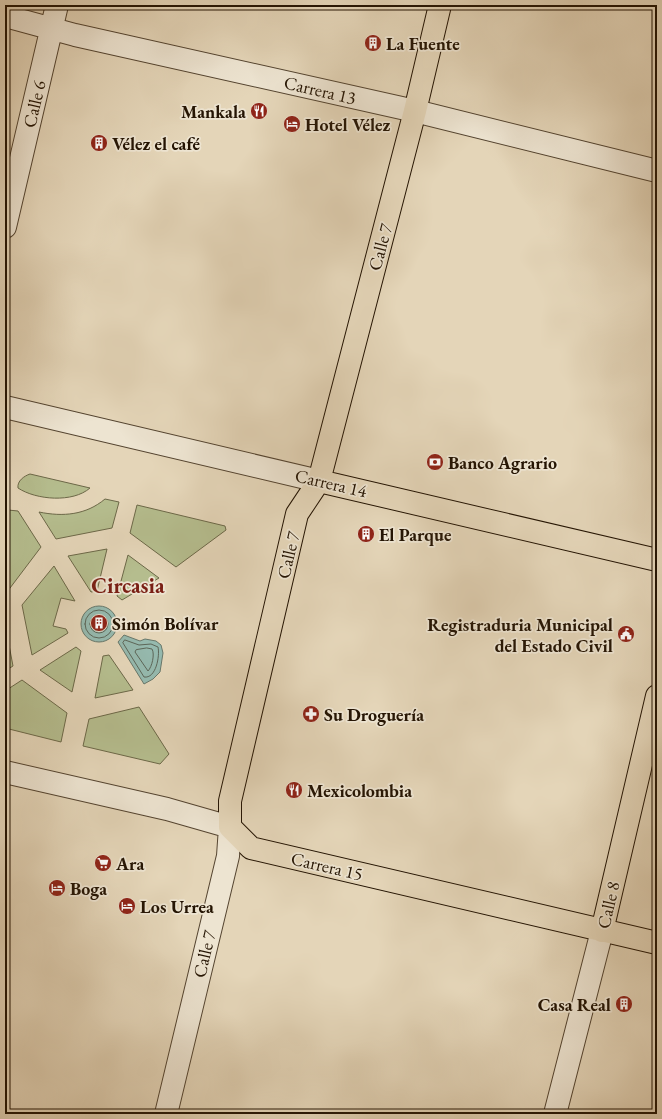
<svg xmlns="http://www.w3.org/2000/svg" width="662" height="1119" font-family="'EB Garamond',serif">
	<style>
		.green { fill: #b5bd8e; stroke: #6c6848 }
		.water { fill: #95b9ae; stroke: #68776a }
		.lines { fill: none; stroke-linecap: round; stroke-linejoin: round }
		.shore { stroke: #5c6658; stroke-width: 1 }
		.minor-casing { stroke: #544430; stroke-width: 24 }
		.major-casing { stroke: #241403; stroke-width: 24 }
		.minor { stroke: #ede4d1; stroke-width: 22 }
		.major { stroke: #e4d5b8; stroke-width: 22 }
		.labels { text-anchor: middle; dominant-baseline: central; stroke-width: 3.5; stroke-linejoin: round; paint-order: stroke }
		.poi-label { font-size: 18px; font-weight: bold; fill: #241403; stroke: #ede4d1; text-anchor: start }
		.street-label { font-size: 18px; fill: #241403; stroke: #ede4d1 }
		.district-label { font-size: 22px; font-weight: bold; fill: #7a1f14; stroke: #ede4d1 }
	</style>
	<rect width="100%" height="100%" fill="#e4d5b8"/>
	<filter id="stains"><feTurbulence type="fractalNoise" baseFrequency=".005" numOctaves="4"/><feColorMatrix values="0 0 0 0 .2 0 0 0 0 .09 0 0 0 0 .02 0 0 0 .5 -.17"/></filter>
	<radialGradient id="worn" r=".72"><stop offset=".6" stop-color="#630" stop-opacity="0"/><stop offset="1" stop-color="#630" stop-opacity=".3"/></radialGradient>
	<path class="green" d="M30 474 90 488C73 503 36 500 18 488 17 481 24 476 30 474Z
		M105 499 119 502 112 528 56 539 39 512C63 517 86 515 105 499Z
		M137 505 225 526 226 530 176 567 130 533Z
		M8 510 18 511 41 547 7 592H5V524Z
		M107 549 97 591 91 592 68 556Z
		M128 555 159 578 122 600 117 596Z
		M54 566 75 601 61 598 53 626 66 629 68 633 32 655 22 605Z
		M5 624 13 666 5 671Z
		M76 647 81 651 72 692 40 670Z
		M109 655 133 690 95 698 103 656Z
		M22 680 67 713 61 742 5 728V691Z
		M139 707 169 754 160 764 83 746 89 719Z"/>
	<path class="water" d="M81 624a18 18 0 1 1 36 0a18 18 0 1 1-36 0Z
		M124 635 140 641 145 639 156 641 161 645 163 653 160 672 153 679 144 684 118 642Z"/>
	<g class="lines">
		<path class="shore" d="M85 624a14 14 0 1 1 28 0a14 14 0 1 1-28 0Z
			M90 624a9 9 0 1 1 18 0a9 9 0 1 1-18 0Z
			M125 640 139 645 151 644 158 647C160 656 156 679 144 677L123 643Z
			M147 648 152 649C155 654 152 667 148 671L135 652 136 650Z"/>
		<g class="minor-casing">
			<path id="minor" d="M5 16 75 35 415 111 657 171
				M5 227 57 5
				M5 407 319 481
				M5 772 167 809 230 827 228 856 166 1114
				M555 1114 602 931"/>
		</g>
		<g class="major-casing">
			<path id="major" d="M440 5 415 111 319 481 297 514 230 801V827L251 848 657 943
				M319 481 657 560
				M602 931 657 696"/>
		</g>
		<use href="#minor" class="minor"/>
		<use href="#major" class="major"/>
	</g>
	<defs>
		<g id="building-disc" transform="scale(0.9)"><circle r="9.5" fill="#8f2418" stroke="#ede4d1"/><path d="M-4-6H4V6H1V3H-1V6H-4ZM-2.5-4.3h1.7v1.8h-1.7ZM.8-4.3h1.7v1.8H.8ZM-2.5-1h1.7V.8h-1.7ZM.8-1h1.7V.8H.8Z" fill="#fff"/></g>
		<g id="restaurant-disc" transform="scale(0.9)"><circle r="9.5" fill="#8f2418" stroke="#ede4d1"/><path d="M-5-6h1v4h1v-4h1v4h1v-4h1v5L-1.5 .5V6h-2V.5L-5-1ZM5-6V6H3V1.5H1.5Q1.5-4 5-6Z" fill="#fff"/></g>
		<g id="hotel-disc" transform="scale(0.9)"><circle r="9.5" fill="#8f2418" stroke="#ede4d1"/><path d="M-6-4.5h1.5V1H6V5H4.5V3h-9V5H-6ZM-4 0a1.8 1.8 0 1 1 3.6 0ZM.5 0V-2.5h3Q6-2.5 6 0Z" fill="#fff"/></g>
		<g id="bank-disc" transform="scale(0.9)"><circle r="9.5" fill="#8f2418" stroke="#ede4d1"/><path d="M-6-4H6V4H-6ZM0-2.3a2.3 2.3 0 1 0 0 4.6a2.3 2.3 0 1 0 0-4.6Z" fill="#fff"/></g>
		<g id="civic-disc" transform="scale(0.9)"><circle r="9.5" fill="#8f2418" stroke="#ede4d1"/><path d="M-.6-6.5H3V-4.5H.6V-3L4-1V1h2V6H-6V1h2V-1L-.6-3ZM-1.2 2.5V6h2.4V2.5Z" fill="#fff"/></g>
		<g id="pharmacy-disc" transform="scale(0.9)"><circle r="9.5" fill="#8f2418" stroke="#ede4d1"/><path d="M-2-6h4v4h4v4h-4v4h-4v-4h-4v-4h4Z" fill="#fff"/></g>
		<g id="supermarket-disc" transform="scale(0.9)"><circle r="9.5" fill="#8f2418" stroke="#ede4d1"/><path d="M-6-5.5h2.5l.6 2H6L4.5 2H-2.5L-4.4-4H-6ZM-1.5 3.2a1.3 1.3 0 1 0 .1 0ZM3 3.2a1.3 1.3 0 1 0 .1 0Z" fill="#fff"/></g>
	</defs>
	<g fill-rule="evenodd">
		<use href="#building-disc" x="373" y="43"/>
		<use href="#restaurant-disc" x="259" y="111"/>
		<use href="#hotel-disc" x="292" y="124"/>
		<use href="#building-disc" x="99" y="143"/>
		<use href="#bank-disc" x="435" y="462"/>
		<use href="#building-disc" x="366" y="534"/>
		<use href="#building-disc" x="99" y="623"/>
		<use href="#civic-disc" x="626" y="634"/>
		<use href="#pharmacy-disc" x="311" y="714"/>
		<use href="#restaurant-disc" x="294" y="790"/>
		<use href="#supermarket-disc" x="103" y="863"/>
		<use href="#hotel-disc" x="57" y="888"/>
		<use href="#hotel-disc" x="127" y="906"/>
		<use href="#building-disc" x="624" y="1004"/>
	</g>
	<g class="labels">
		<g class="poi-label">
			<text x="386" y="43">La Fuente</text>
			<text x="246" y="111" text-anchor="end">Mankala</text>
			<text x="305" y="124">Hotel Vélez</text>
			<text x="112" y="143">Vélez el café</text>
			<text x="448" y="462">Banco Agrario</text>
			<text x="379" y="534">El Parque</text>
			<text x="112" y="623">Simón Bolívar</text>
			<text x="613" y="624" text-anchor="end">Registraduria Municipal<tspan x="613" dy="21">del Estado Civil</tspan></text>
			<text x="324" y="714">Su Droguería</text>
			<text x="307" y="790">Mexicolombia</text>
			<text x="116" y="863">Ara</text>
			<text x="70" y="888">Boga</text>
			<text x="140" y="906">Los Urrea</text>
			<text x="611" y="1004" text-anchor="end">Casa Real</text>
		</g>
		<g class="street-label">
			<text transform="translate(320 90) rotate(13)">Carrera 13</text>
			<text transform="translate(34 104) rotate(-77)">Calle 6</text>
			<text transform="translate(380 247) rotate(-75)">Calle 7</text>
			<text transform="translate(331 483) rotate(13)">Carrera 14</text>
			<text transform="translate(288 555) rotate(-77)">Calle 7</text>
			<text transform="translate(327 866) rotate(13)">Carrera 15</text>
			<text transform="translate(608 905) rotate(-77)">Calle 8</text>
			<text transform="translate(204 954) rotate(-77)">Calle 7</text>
		</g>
		<g class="district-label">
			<text x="128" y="585">Circasia</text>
		</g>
	</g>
	<rect width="662" height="1119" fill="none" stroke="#e4d5b8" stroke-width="20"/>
	<rect x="6" y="6" width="650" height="1107" fill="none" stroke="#241403" stroke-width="2"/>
	<rect x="10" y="10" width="642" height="1099" fill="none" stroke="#241403"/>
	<rect width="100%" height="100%" filter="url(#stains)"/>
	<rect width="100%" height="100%" fill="url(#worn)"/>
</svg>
